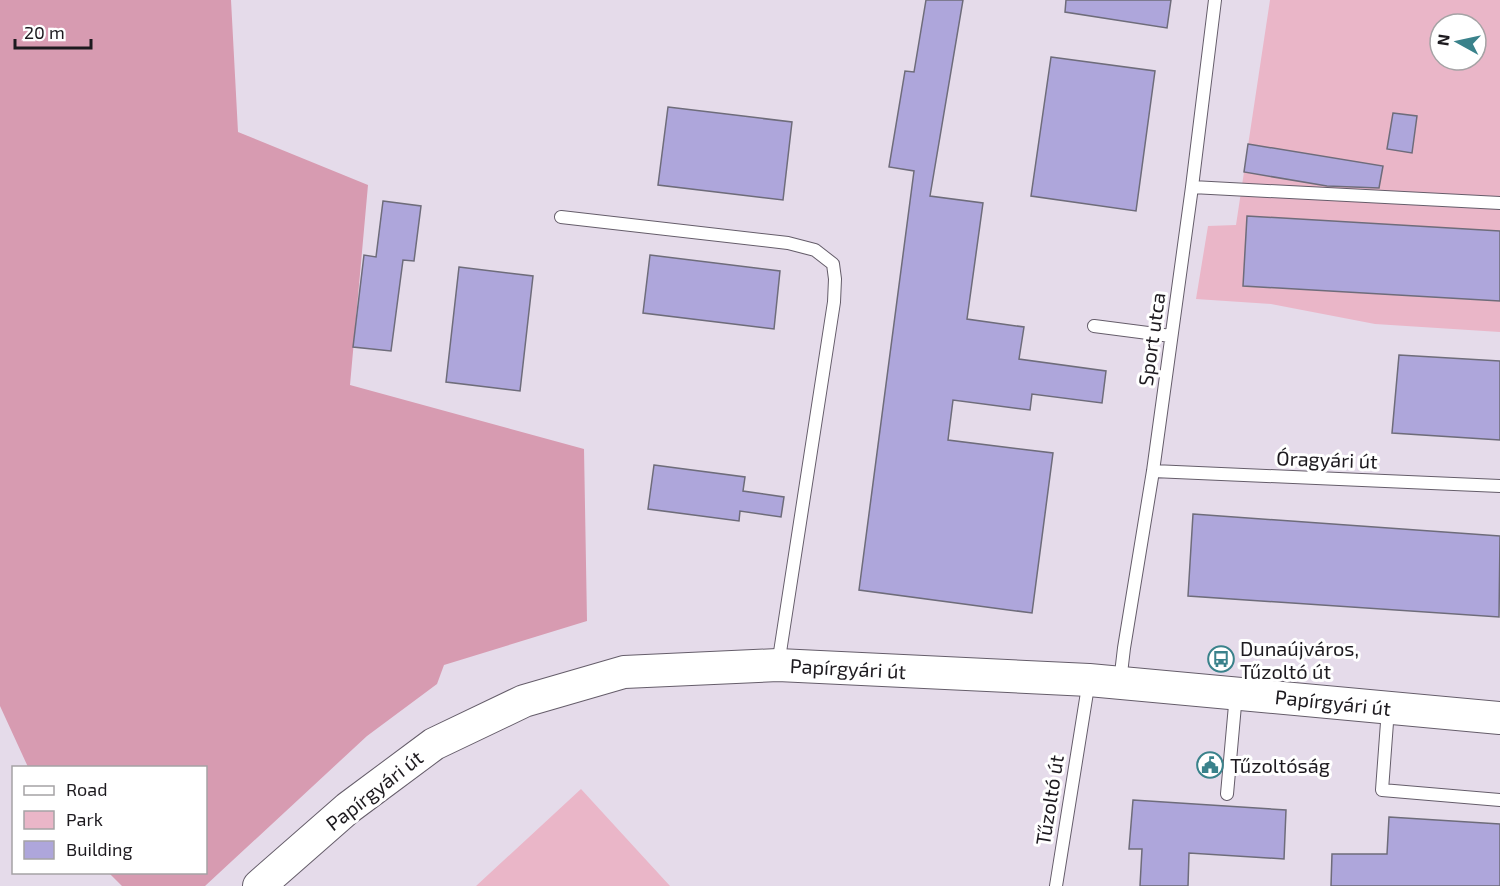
<svg xmlns="http://www.w3.org/2000/svg" width="1500" height="886" font-family="'Exo 2',sans-serif">
	<style>
		.green { fill: #eab6c8; fill-rule: evenodd }
		.forest { fill: #d79bb1 }
		.building { fill: #aea6db; stroke: #6e6c7a; stroke-width: 1.5 }
		.lines { fill: none; stroke-linecap: round; stroke-linejoin: round }
		.service-casing { stroke: #655d6a; stroke-width: 14 }
		.tertiary-casing { stroke: #655d6a; stroke-width: 34 }
		.service { stroke: #fff; stroke-width: 12 }
		.tertiary { stroke: #fff; stroke-width: 32 }
		.labels { text-anchor: middle; dominant-baseline: central; stroke-width: 6; stroke-linejoin: round; paint-order: stroke }
		.street-label { font-size: 20px; fill: #1d1a1f; stroke: #fff }
		.poi-label { font-size: 20px; fill: #1d1a1f; stroke: #fff; text-anchor: start }
	</style>
	<rect width="100%" height="100%" fill="#e5dbea"/>
	<path class="green" d="M1270 0H1500V332L1375 324 1271 304 1196 299 1208 226 1236 225ZM1440 24H1476V60H1440Z
		M581 789 670 886H476Z"/>
	<path class="forest" d="M0 0H231L238 132 368 185 350 385 584 449 587 621 444 665 437 684 367 736 205 886H122L109 873 206 872V768L28 767 0 706Z"/>
	<path class="building" d="M926 0H963L930 196 983 203 967 319 1024 327 1019 359 1106 371 1102 403 1032 394 1030 410 953 400 948 440 1053 453 1032 613 859 590 914 171 889 167 905 71 914 72Z
		M1066 0H1171L1167 28 1065 12Z
		M1051 57 1155 71 1136 211 1031 196Z
		M668 107 792 122 783 200 658 185Z
		M1393 113 1417 116 1412 153 1387 149Z
		M1248 144 1383 166 1379 188 1327 186 1244 172Z
		M383 201 421 206 414 261 403 260 391 351 353 347 364 255 376 257Z
		M1247 216 1500 231V301L1243 286Z
		M650 255 780 271 774 329 643 313Z
		M459 267 533 276 520 391 446 382Z
		M1399 355 1500 361V440L1392 433Z
		M654 465 745 477 743 491 784 497 781 517 740 511 739 521 648 509Z
		M1193 514 1500 536 1499 617 1188 596Z
		M1133 800 1286 810 1284 859 1189 853 1188 886H1140L1142 849H1129Z
		M1389 817 1500 824V886H1331L1332 854H1387Z"/>
	<g class="lines">
		<g class="service-casing">
			<path id="service" d="M1192 187 1500 203
				M561 217 788 243 815 250 833 264 835 279 834 302 778 665
				M1094 326 1171 336
				M1153 471 1500 486
				M1120 682 1124 648 1153 471 1192 187 1215 0
				M1388 709 1382 790 1500 800
				M1227 794 1236 694
				M1056 886 1089 680"/>
		</g>
		<g class="tertiary-casing">
			<path id="tertiary" d="M259 886 348 808 434 744 524 701 624 672 778 665 1089 680 1500 718"/>
		</g>
		<use href="#service" class="service"/>
		<use href="#tertiary" class="tertiary"/>
	</g>
	<defs>
		<g id="bus-ring" transform="scale(1.35)"><circle r="9.5" fill="#fff" stroke="#3a828b" stroke-width="1.5"/><path d="M-5-6H5V4H4V6H2V4H-2V6H-4V4H-5ZM-3.5-4V0h7V-4ZM-3.5 1.2v1.5H-2V1.2ZM2 1.2v1.5H3.5V1.2Z" fill="#3a828b"/></g>
		<g id="civic-ring" transform="scale(1.35)"><circle r="9.5" fill="#fff" stroke="#3a828b" stroke-width="1.5"/><path d="M-.6-6.5H3V-4.5H.6V-3L4-1V1h2V6H-6V1h2V-1L-.6-3ZM-1.2 2.5V6h2.4V2.5Z" fill="#3a828b"/></g>
	</defs>
	<g fill-rule="evenodd">
		<use href="#bus-ring" x="1221" y="659"/>
		<use href="#civic-ring" x="1210" y="765"/>
	</g>
	<g class="labels">
		<g class="street-label">
			<text transform="translate(1151 339) rotate(-82)">Sport utca</text>
			<text transform="translate(1327 459) rotate(2)">Óragyári út</text>
			<text transform="translate(848 668) rotate(3)">Papírgyári út</text>
			<text transform="translate(1333 702) rotate(6)">Papírgyári út</text>
			<text transform="translate(374 790) rotate(-38)">Papírgyári út</text>
			<text transform="translate(1049 800) rotate(-81)">Tűzoltó út</text>
		</g>
		<g class="poi-label">
			<text x="1240" y="648">Dunaújváros,<tspan x="1240" dy="23">Tűzoltó út</tspan></text>
			<text x="1230" y="765">Tűzoltóság</text>
		</g>
	</g>
	<rect x="12" y="766" width="195" height="108" fill="#ffffff" stroke="#a5a3a5" stroke-width="1.5"/>
	<rect x="24" y="786" width="30" height="9" fill="#ffffff" stroke="#a5a3a5" stroke-width="1.5"/>
	<text x="66" y="796" font-size="18" fill="#1d1a1f">Road</text>
	<rect x="24" y="811" width="30" height="18" fill="#eab6c8" stroke="#a5a3a5" stroke-width="1.5"/>
	<text x="66" y="826" font-size="18" fill="#1d1a1f">Park</text>
	<rect x="24" y="841" width="30" height="18" fill="#aea6db" stroke="#a5a3a5" stroke-width="1.5"/>
	<text x="66" y="856" font-size="18" fill="#1d1a1f">Building</text>
	<g transform="translate(1458 42) rotate(278)"><circle r="28" fill="#ffffff" stroke="#a5a3a5" stroke-width="1.5"/>
	<path d="M0-4.5L10 22L0 15L-10 22Z" fill="#3a828b"/>
	<text y="-9" font-size="16" font-weight="bold" text-anchor="middle" fill="#1d1a1f">N</text>
	</g>
	<path d="M15 39v9h76v-9" fill="none" stroke="#1d1a1f" stroke-width="3"/>
	<text x="24" y="39" font-size="18" fill="#1d1a1f" stroke="#ffffff" stroke-width="4.5" paint-order="stroke">20 m</text>
</svg>
